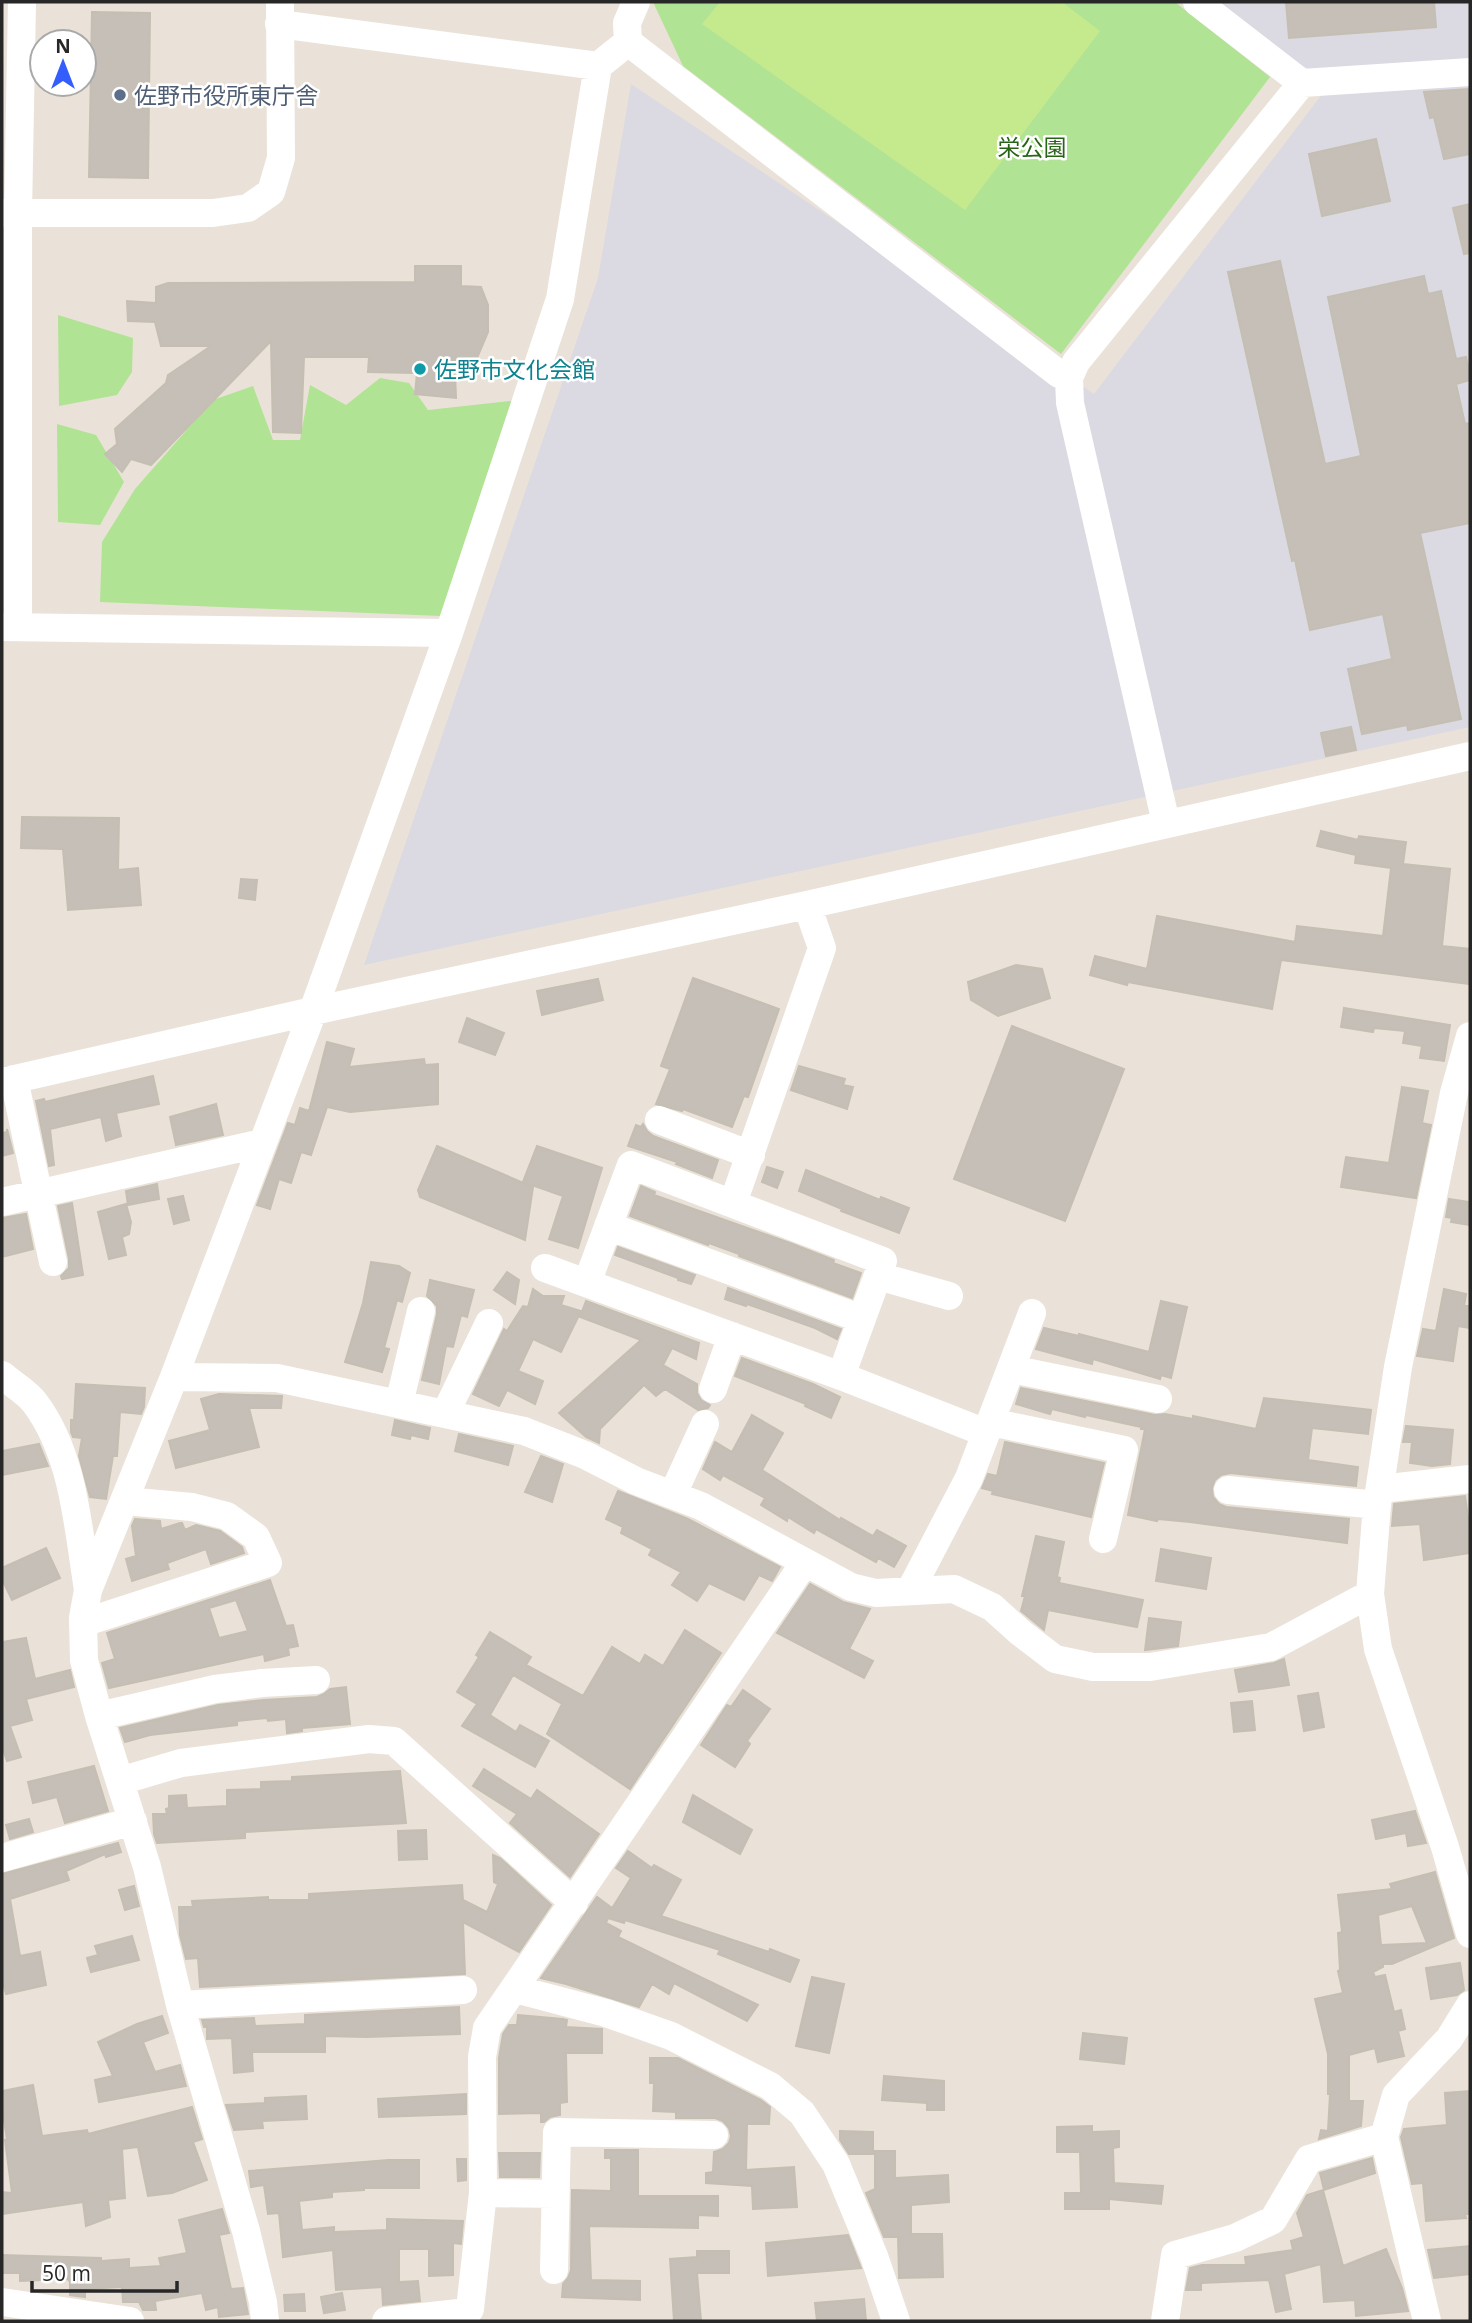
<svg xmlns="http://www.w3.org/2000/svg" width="1472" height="2323" font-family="'Open Sans','Noto Sans JP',sans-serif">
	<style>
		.industrial { fill: #dbd9e2 }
		.green { fill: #b0e393 }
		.pitch { fill: #c5ea8e }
		.building { fill: #c5bfb8; stroke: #c5beb2; stroke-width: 2; fill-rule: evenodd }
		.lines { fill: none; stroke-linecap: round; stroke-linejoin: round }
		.minor { stroke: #fff; stroke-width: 28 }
		.service-dot { fill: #5c6f8a; stroke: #fff; stroke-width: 2.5 }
		.culture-dot { fill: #0f9aa8; stroke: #fff; stroke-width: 2.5 }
		.labels { text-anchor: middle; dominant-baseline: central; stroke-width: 5; stroke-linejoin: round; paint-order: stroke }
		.service-label { font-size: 23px; fill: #4e5e75; stroke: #fff; text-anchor: start }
		.park-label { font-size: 23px; fill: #296318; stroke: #fff }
		.culture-label { font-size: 23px; fill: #0d838f; stroke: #fff; text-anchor: start }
	</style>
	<rect width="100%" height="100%" fill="#eae2d8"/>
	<path class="industrial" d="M1214 2H1470V727L364 965 598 278 631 84 1094 394 1323 93Z"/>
	<path class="green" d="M653 2H1175L1270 77 1061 354 683 66Z
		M58 315 133 338 132 372 117 395 59 406Z
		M380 378 409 383 428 410 519 400 441 616 100 602 102 542 135 489 213 400 253 386 273 440H300L310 385 346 405Z
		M57 424 96 435 124 482 100 525 58 522Z"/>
	<path class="pitch" d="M720 2H1062L1100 31 965 210 702 24Z"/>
	<path class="building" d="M1286 2H1434L1436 27 1289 38Z
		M92 12 150 13 148 178 89 177Z
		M1469 89 1470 154 1444 159 1434 117 1430 118 1424 92Z
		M1376 139 1390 201 1322 216 1309 154Z
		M1470 204V253L1464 254 1453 208Z
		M1280 261 1325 464 1361 456 1328 297 1424 276 1428 294 1441 291 1456 359 1466 357 1470 376V380L1456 384 1465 424 1470 423V523L1420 533 1461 719 1408 730 1407 725 1362 734 1348 669 1392 659 1383 614 1310 630 1295 560 1292 561 1228 272Z
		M415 266H461V286L481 287 488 305V332L471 372 455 374 456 398 415 394 417 373 368 372 369 357H304L301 433 273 432 271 341 151 465 131 459 122 472 105 454 117 444 115 429 166 383 168 375 211 346H161L155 322 128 321 127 301 156 303V287L168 283 415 282Z
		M1351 727 1356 750 1326 756 1321 733Z
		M22 817 119 818 118 870 138 868 141 905 68 910 63 849 21 848Z
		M1321 831 1358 840 1359 836 1406 842 1403 864 1450 869 1442 946 1470 949V984L1281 960 1272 1009 1128 982 1127 985 1090 975 1095 956 1147 969 1157 916 1295 942 1297 926 1383 936 1391 868 1355 863 1356 855 1317 846Z
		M241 879 257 880 255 900 239 898Z
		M1016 965 1042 969 1050 998 998 1016 971 1000 968 982Z
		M693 978 779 1009 748 1097 744 1096 732 1127 683 1109 682 1111 656 1104 670 1069 661 1066Z
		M598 979 603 1000 542 1015 537 991Z
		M1344 1008 1450 1025 1444 1061 1420 1058 1422 1046 1403 1043 1405 1031 1374 1028 1373 1032 1341 1027Z
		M467 1018 504 1033 495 1055 459 1042Z
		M1012 1026 1124 1069 1065 1221 954 1179Z
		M327 1042 354 1049 349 1067 424 1059 425 1065 438 1064V1104L350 1112 327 1107 311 1155 301 1152 291 1183 279 1179 270 1209 257 1205 288 1123 295 1125 300 1108 309 1111Z
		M799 1066 845 1079 843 1085 853 1087 847 1109 791 1090Z
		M153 1076 159 1104 116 1113 121 1136 106 1141 101 1117 50 1129 54 1165 49 1166 36 1101 44 1099 45 1102Z
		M1402 1087 1428 1091 1422 1123 1431 1125 1416 1198 1341 1187 1346 1157 1389 1163Z
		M216 1104 223 1135 176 1145 170 1117Z
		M643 1124 647 1131 653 1136 718 1160 712 1178 676 1164 677 1162 628 1146 636 1125 641 1127Z
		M7 1129 13 1153 2 1156V1133L7 1132Z
		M437 1146 533 1187 525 1240 420 1197 418 1190Z
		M537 1146 602 1168 578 1248 549 1239 563 1196 523 1182Z
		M767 1167 783 1172 777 1188 762 1182Z
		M806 1170 880 1200 881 1197 909 1208 899 1233 841 1211 842 1209 799 1191Z
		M157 1184 159 1199 128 1205 126 1191Z
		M641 1186 655 1192 654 1195 790 1243 834 1260 833 1263 861 1273 852 1298 739 1256V1254L709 1243 708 1245 630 1216Z
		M183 1196 189 1220 174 1224 168 1199Z
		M1449 1199 1470 1202V1225L1451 1222 1452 1218 1446 1217Z
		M72 1203 83 1275 62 1279 61 1276 69 1268V1259L58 1206Z
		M126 1204 131 1222 129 1234 122 1237 126 1255 109 1259 98 1212Z
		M26 1214 33 1249 2 1257V1218Z
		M618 1247 695 1275 691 1284 678 1280V1278L615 1255Z
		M371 1262 399 1266 410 1273 402 1302 397 1300 384 1348 389 1349 382 1372 345 1362 363 1303Z
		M507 1272 519 1280 515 1304 494 1290Z
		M430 1280 474 1290 467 1317 461 1315 453 1347 446 1346 439 1384 422 1380 437 1314V1306L427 1296Z
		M728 1288 841 1329 837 1339 815 1328 747 1304 746 1306 725 1299Z
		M533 1289 543 1296H564L561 1305 581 1311 561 1352 533 1339 518 1371 543 1381 535 1404 507 1390 499 1406 473 1394 504 1329 507 1331 523 1306 528 1307Z
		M1444 1289 1466 1294 1464 1306H1470V1328L1458 1326 1453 1361 1417 1356 1423 1329 1436 1331Z
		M586 1301 699 1343 696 1359 672 1348 663 1365 697 1384V1393L701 1400 710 1405 708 1408 698 1410 665 1389 656 1396 644 1385 600 1429 599 1443 586 1437 559 1413 641 1340 580 1317Z
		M1161 1301 1187 1307 1171 1378 1161 1375 1160 1379 1093 1359 1092 1364 1036 1349 1044 1328 1079 1336V1334L1149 1352Z
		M742 1358 813 1384 840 1397 831 1418 805 1406 806 1404 735 1376Z
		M76 1384 145 1388 144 1407 141 1414 120 1412 117 1456H113L106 1499 90 1497 79 1456 82 1438 73 1437 71 1432V1420H74Z
		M1021 1388 1155 1415 1165 1414 1193 1419V1416L1256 1429 1264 1398 1371 1410 1368 1434 1312 1428 1308 1460 1358 1467 1356 1486 1230 1473 1221 1475 1215 1480 1212 1488 1213 1497 1219 1504 1226 1507 1349 1519 1347 1543 1190 1522 1158 1519 1157 1521 1128 1515 1145 1429H1141V1427L1086 1415 1085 1417 1052 1409 1050 1414 1016 1404Z
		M219 1394 282 1396 281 1408H249L259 1447 176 1468 169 1441 210 1430 201 1399Z
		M752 1415 783 1433 762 1470 840 1520 841 1518 873 1536 877 1530 906 1546 894 1567 878 1558 876 1562 816 1529 814 1533 788 1517 787 1521 761 1505 765 1498 723 1475 720 1480 703 1469 715 1442 732 1452Z
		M395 1420 430 1428 428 1439 411 1435 410 1439 392 1435Z
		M1406 1426 1453 1430 1450 1464 1432 1466 1410 1463 1412 1442H1403Z
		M459 1434 513 1446 508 1465 455 1451Z
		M1005 1442 1104 1463 1091 1517 992 1494 993 1491 982 1488 988 1474 997 1476Z
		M39 1444 48 1466 2 1475V1451Z
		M541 1456 563 1464 552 1502 525 1492Z
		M618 1491 688 1519 780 1567 775 1576 772 1581 759 1575 744 1600 709 1583 697 1601 672 1585 681 1572 649 1555 652 1549 621 1533 623 1527 606 1519Z
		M1465 1496 1470 1531V1553L1424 1560 1420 1524 1392 1526 1394 1504Z
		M135 1519 160 1521 161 1529 180 1523H182L185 1530 196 1525 220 1531 242 1547 244 1553 211 1564 206 1549 167 1563 169 1569 132 1581 126 1559 136 1556 132 1526Z
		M1036 1536 1064 1542 1057 1577 1060 1578 1059 1583 1143 1600 1137 1627 1048 1610 1044 1630 1032 1620 1021 1611 1025 1596H1022Z
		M46 1548 60 1578 12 1600 2 1579V1568Z
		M1161 1549 1211 1558 1206 1589 1156 1581Z
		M270 1580 286 1626 293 1625 298 1646 288 1648 289 1655 265 1661 264 1654 109 1688 102 1663 115 1659 107 1633ZM236 1600 248 1631 219 1638 209 1608Z
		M810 1584 843 1602 870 1609 849 1649 873 1661 864 1678 777 1633Z
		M1149 1618 1181 1622 1178 1646 1145 1650Z
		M685 1630 721 1653 630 1789 547 1734 562 1704 513 1675 490 1715 516 1732 520 1725 549 1741 535 1767 462 1726 477 1704 457 1692 479 1657 476 1655 490 1632 531 1657 526 1665 583 1696 612 1647 640 1664 645 1655 663 1666Z
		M26 1638 35 1679 70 1670 74 1687 26 1699 32 1720 10 1726 21 1757 7 1761 2 1746V1642Z
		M1284 1659 1289 1685 1239 1692 1235 1670 1274 1663Z
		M346 1687 350 1724 302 1728V1731L287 1733 286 1719 268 1721 267 1718 237 1721V1725L150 1735 125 1742 120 1728 218 1705 264 1700 317 1697 324 1694 330 1689Z
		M743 1690 770 1709 747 1741 750 1744 735 1767 701 1745 727 1705 731 1707Z
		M1318 1693 1324 1727 1304 1731 1298 1696Z
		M1252 1701 1255 1730 1234 1732 1231 1703Z
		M94 1766 108 1811 65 1823 57 1797 33 1803 28 1782Z
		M484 1769 531 1799 537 1790 599 1834 570 1877 510 1823 517 1814 473 1786Z
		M400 1771 406 1823 245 1832V1838L157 1843 154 1834 153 1814H167L166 1809 169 1808V1796L186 1795 187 1808 227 1806V1790L261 1789V1782L292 1781V1777Z
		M693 1795 752 1830 740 1854 683 1822Z
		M1415 1811 1426 1843 1408 1846 1406 1833 1376 1839 1372 1820Z
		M29 1819 33 1832 10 1839 6 1825Z
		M426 1830 427 1859 399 1860 398 1831Z
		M118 1843 121 1852 106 1857 105 1854 66 1871 69 1880 10 1899 20 1956 40 1952 46 1985 6 1994 2 1979V1874Z
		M628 1851 652 1868 654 1865 681 1880 661 1916 769 1952 770 1949 799 1960 790 1982 718 1954 720 1950 625 1920 624 1923 608 1918 606 1923 621 1931 618 1937 758 2005 747 2021 674 1983 669 1994 652 1984 639 2007 566 1984 541 1978 597 1897 612 1908 611 1910 631 1878 616 1868Z
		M493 1855 500 1858 551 1905 519 1952 463 1922 465 1974 200 1987 198 1958 186 1959 180 1935 179 1907H193L192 1901 268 1897V1900H309V1894L462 1885 463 1900 487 1912 498 1884 494 1882Z
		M1435 1872 1454 1938 1392 1964H1383V1967L1373 1972 1375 1977 1385 1975 1394 2012 1401 2010 1405 2029 1398 2031 1404 2056 1378 2062 1375 2048 1349 2055V2101H1363L1361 2126 1319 2139 1321 2130 1328 2131 1330 2094H1328V2054L1315 1999 1343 1993 1338 1971 1340 1970 1338 1933 1342 1932 1338 1895 1392 1889 1390 1884ZM1412 1906 1427 1943 1381 1945 1378 1915Z
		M134 1886 139 1906 125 1910 119 1890Z
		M132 1936 139 1960 91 1972 87 1958 98 1955 95 1946Z
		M1460 1963 1464 1990 1457 1995 1431 1999 1426 1968Z
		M812 1977 844 1984 829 2053 796 2046Z
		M459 2007 460 2034 366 2037 325 2036V2052H252L253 2071 234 2073 232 2038 207 2039V2027H204L202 2020 254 2018 255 2026 305 2024V2015Z
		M518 2015 563 2019 567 2020 566 2027 602 2029V2053H566L567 2102 560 2103V2115L550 2117 544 2122H541V2113L499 2114V2058L503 2034 509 2025H517Z
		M162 2016 168 2033 143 2042 155 2072 180 2065 186 2086 99 2102 95 2080 113 2076 98 2042 137 2024Z
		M1083 2033 1127 2038 1124 2064 1080 2059Z
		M650 2058H678L761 2100 770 2107 769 2124H747L746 2170 794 2167 797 2207 753 2209 752 2186 706 2183V2173L713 2172 714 2152 723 2149 729 2143 731 2136 729 2128 723 2121 715 2118H676V2112L653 2111 654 2083H650Z
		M884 2076 944 2081V2110H927V2103L882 2100Z
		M33 2085 42 2136 87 2130 88 2134 192 2107 202 2139 193 2142 207 2180 172 2193 148 2196 138 2147 122 2149 125 2198 108 2200 110 2217 86 2226 83 2202 2 2214V2192L12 2193 5 2140 7 2139 2 2108V2091Z
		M1470 2091V2214H1465L1466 2218 1426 2221 1423 2183 1412 2184 1401 2137 1404 2129 1447 2125 1445 2093Z
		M466 2094V2114L379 2117 378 2099Z
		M306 2096 307 2119 262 2121 263 2128 234 2130 226 2105 265 2103V2098Z
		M1092 2126V2132L1119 2131V2147L1113 2148 1114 2183 1163 2186 1161 2204 1109 2199V2209H1065V2193H1081L1080 2152H1057V2127Z
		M840 2131 873 2132V2154H849L840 2140Z
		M605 2150H638V2196H718V2216L698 2215V2228L589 2226 591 2280 640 2281V2300L562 2297 563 2284 568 2278 571 2270 572 2190 611 2191V2158H605Z
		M875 2151H895V2178L948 2175 949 2202 911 2205V2234H942L943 2277 899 2278 898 2237H884L866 2193 875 2189Z
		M499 2153H540L539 2177H500Z
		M1372 2158 1375 2173 1324 2190 1320 2173Z
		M457 2159H466V2180L458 2181Z
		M389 2160H419V2188H364V2190L332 2192V2197L299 2201 302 2230 334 2227V2232L387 2230V2219L463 2221 461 2244 453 2243V2275L429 2276V2249H399V2282L418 2281 420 2301 383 2305 382 2287 336 2290 333 2250 283 2257 279 2213 268 2214 264 2185 251 2187 249 2171Z
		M1323 2190 1343 2266 1386 2249 1402 2288 1408 2311 1356 2316 1355 2300 1324 2302 1321 2264 1284 2274 1291 2309 1276 2312 1269 2280 1201 2283V2290H1186L1190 2268 1202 2265H1246L1245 2257 1293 2250 1291 2241 1304 2237 1297 2213 1307 2195Z
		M222 2209 229 2233 219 2235 231 2289 243 2288 248 2314 219 2317 218 2307 206 2310 202 2293 155 2301 156 2310H143L139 2302H123L122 2287 85 2289V2297L70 2295V2282L68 2279 20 2281V2273H2V2255L101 2258V2261L129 2259V2268L161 2266 159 2258 187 2253 179 2220Z
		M848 2235 861 2268 768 2276 766 2243Z
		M1470 2246V2274L1434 2278 1428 2250Z
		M697 2251H729V2273H697L701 2321H674L670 2259 697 2257Z
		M342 2293 345 2310 324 2313 321 2297Z
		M304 2294 305 2311H285L284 2295Z
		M864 2299 866 2321H817L815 2303Z"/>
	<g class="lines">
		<path class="minor" d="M1197 2 1302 83
			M279 24 598 66
			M628 42 1059 374 1069 378
			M628 42 627 23 636 2
			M2 213H213L248 208 271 192 281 158 280 2
			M2 627 449 633
			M18 627V213L22 2
			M1166 823 1070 403 1069 378 1076 362 1302 83 1470 72
			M1470 1036 1454 1093 1398 1367 1377 1505 1370 1594 1378 1649 1445 1847 1470 1934
			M14 1079 53 1262
			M2 1082 313 1011 807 905 1470 756
			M659 1120 751 1155
			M2 1202 262 1143
			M733 1203 822 948 807 905
			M608 1226 862 1319
			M545 1268 841 1376 883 1261 631 1165 587 1283
			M878 1276 949 1296
			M1011 1369 1158 1399
			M2 1375C12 1384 27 1392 35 1403 74 1455 78 1528 88 1590
			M841 1376 986 1433
			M174 1377 277 1378 524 1431 585 1455 636 1481 701 1506 851 1587 876 1593 954 1589 992 1607 1021 1633 1055 1659 1093 1667H1150L1271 1647 1370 1594
			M713 1389 732 1336
			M399 1404 421 1311
			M445 1414 489 1323
			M991 1422 1124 1450 1103 1539
			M1380 1489 1470 1479
			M1228 1490 1377 1505
			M673 1494 705 1424
			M910 1591 969 1478 1032 1313
			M83 1623 268 1563 256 1537 227 1516 192 1507 125 1501
			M99 1716 215 1689 262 1683 316 1680
			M120 1781 181 1763 369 1739 394 1741 574 1903
			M2 1858 133 1821
			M515 1989 606 2013 671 2036 770 2086 802 2113 836 2164 874 2256 896 2321
			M180 2005 463 1990
			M483 2193 555 2194
			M554 2270 557 2132 714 2135
			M2 2302 130 2321
			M265 2321 263 2302 246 2231 180 2005 147 1867 99 1716 84 1660 83 1618 88 1590 174 1377 313 1011 449 633 560 299 598 66 628 42
			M386 2321 468 2312 470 2309 483 2193 482 2057 487 2028 805 1562
			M1165 2321 1175 2255 1235 2238 1273 2220 1309 2159 1384 2137
			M1427 2321 1384 2137 1396 2095 1449 2039 1470 2005"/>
	</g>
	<circle class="service-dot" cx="120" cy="95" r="7"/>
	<circle class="culture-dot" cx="420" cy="369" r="7"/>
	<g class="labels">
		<g class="service-label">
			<text x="134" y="95">佐野市役所東庁舎</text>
		</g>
		<g class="park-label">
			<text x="1032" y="147">栄公園</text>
		</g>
		<g class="culture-label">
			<text x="434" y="369">佐野市文化会館</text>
		</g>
	</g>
	<rect width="1472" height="2323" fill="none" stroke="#272727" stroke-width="7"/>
	<g transform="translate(63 63)"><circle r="33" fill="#ffffff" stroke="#a9a9a9" stroke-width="2"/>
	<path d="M0-5L12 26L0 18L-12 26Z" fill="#335efc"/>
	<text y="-10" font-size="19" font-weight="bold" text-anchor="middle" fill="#272727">N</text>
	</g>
	<path d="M32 2281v10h145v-10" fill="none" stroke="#272727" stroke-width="3.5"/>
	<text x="42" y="2281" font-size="21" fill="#272727" stroke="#ffffff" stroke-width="5" paint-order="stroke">50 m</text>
</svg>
